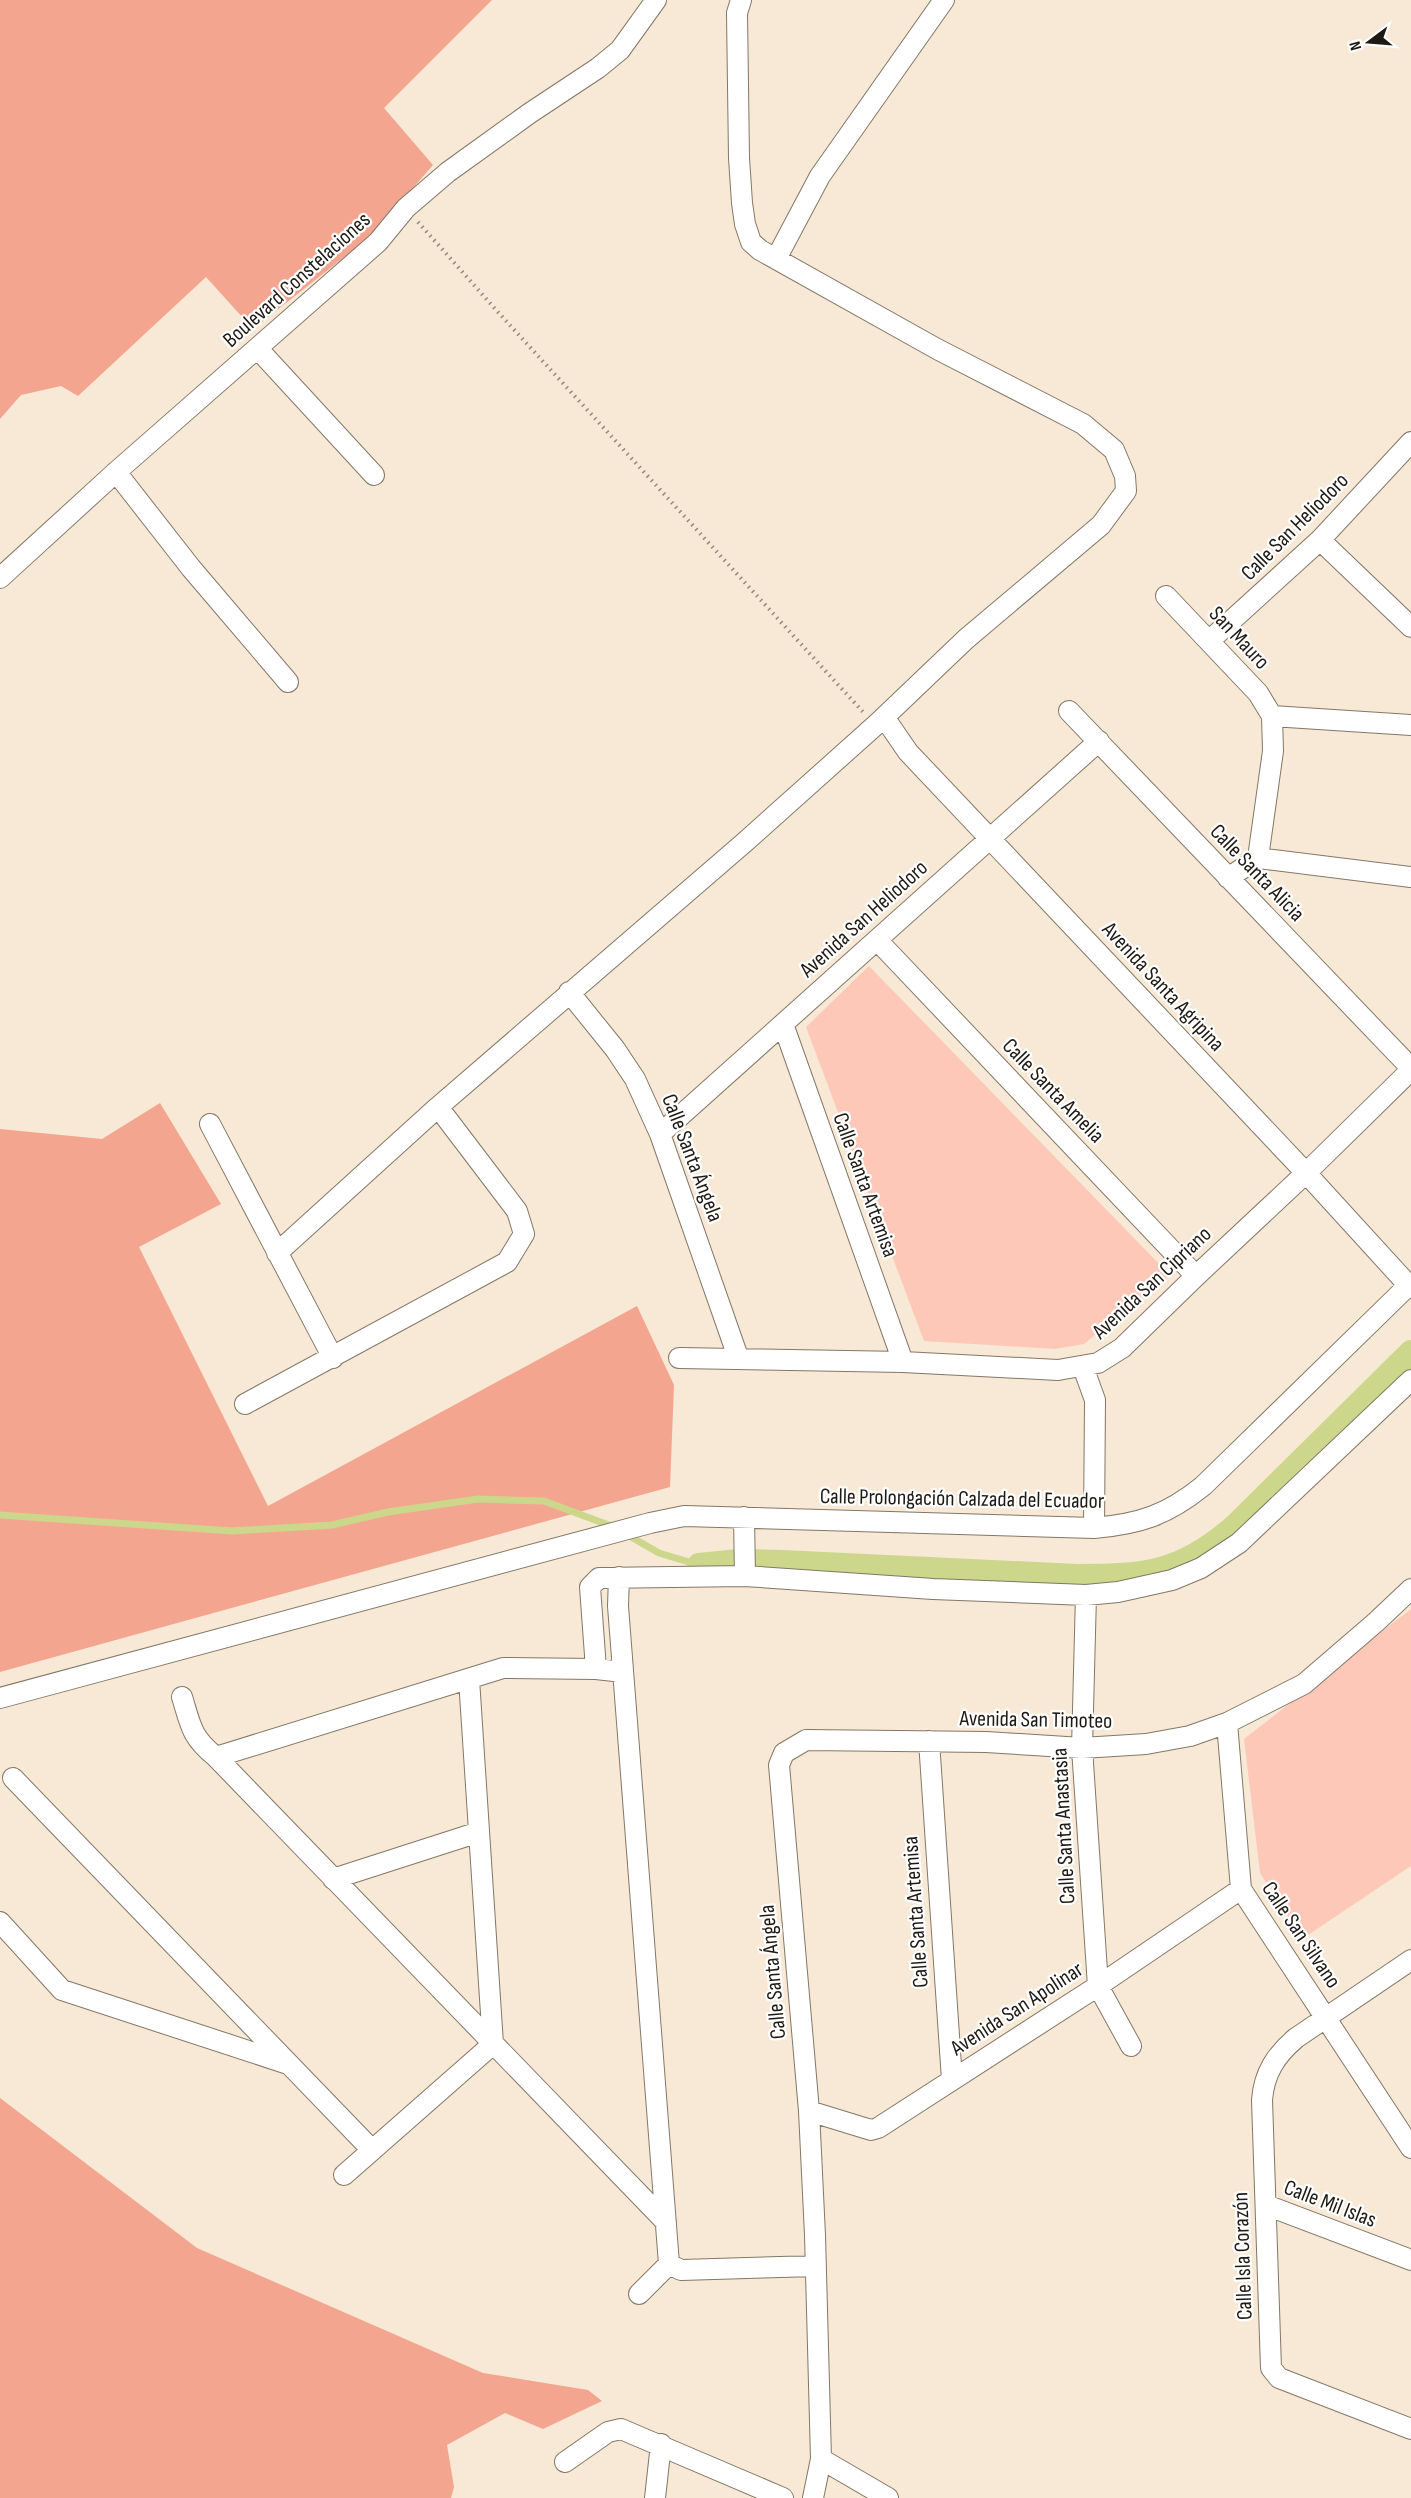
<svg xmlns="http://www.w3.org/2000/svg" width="1411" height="2498" font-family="'Sofia Sans Condensed',sans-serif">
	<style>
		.green { fill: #fdc8b8 }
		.forest { fill: #f3a58f }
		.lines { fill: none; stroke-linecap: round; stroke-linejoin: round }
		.stream { stroke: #ccd78c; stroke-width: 7 }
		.canal { stroke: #ccd78c; stroke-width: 24 }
		.street-casing { stroke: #837766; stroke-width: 22 }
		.path { stroke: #93897c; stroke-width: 4; stroke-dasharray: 1.5 4.5; stroke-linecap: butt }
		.street { stroke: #fff; stroke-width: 20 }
		.labels { text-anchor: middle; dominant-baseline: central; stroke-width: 4.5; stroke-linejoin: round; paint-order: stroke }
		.street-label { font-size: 22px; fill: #1e1912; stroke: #fff }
	</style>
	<rect width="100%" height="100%" fill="#f7e9d6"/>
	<path class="green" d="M869 966 1170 1275 1084 1344 1055 1349 924 1341 806 1027Z
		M1411 1609V1866L1302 1939 1260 1873 1244 1739Z"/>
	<path class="forest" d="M0 0H492L384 108 433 165 371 236 253 329 206 277 78 396 61 386 21 395 0 419Z
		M160 1103 221 1204 139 1247 268 1506 637 1306 674 1385 670 1487 0 1672V1129L102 1139Z
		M0 2098 197 2248 483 2373 588 2390 602 2401 543 2429 505 2413 447 2445 454 2487 451 2498H0Z"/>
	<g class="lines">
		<path class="stream" d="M0 1515 232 1531 332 1525 388 1512 478 1499 544 1501 614 1527
			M626 1534 659 1553 699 1565"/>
		<path class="canal" d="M699 1565 739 1561 782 1562 1077 1576C1146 1576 1182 1573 1236 1525L1411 1352"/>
		<g class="street-casing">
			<path id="street" d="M776 259 820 176 944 0
				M258 349 374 475
				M116 472 191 568 288 682
				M1320 540 1411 627
				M0 578 116 472 378 242 406 208 448 172 530 113 598 68 620 50 656 0
				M1166 596 1258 693 1272 716 1273 751 1258 858
				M1209 641 1320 540 1411 442
				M1069 711 1411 1068
				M1272 716 1411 725
				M884 717 908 752 1306 1173 1411 1288
				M1228 878 1258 858 1411 877
				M877 940 1196 1276
				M569 992 615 1049 635 1079 660 1134 738 1357
				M783 1024 903 1362
				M210 1124 333 1358
				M660 1134 1099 741
				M277 1253 438 1107 745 842 878 723 966 639 1101 525 1126 491 1125 476 1114 450 1083 424 937 349 760 250 751 242 745 224 742 203 739 158 737 13 741 0
				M679 1358 903 1362 1058 1370 1098 1363 1122 1348 1196 1276 1306 1173 1411 1070
				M1083 1367 1095 1400 1094 1528
				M245 1404 507 1262 524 1234 517 1211 438 1107
				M744 1517 745 1576 933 1589 1086 1595 1118 1592 1172 1580 1201 1568 1239 1543 1411 1380
				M619 1577 618 1606 669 2264 639 2294
				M1086 1595 1082 1748 1098 1986 1131 2046
				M596 1669 590 1587 599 1578 745 1576
				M182 1697C191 1726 191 1737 216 1757L666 2222
				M0 1698 650 1523 684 1516 1094 1528C1140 1524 1167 1515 1203 1486L1411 1283
				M1227 1723 1241 1889 1411 2148
				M929 1741 952 2080
				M216 1757 503 1668 596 1669 623 1672
				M13 1778 372 2150
				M333 1879 479 1832
				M0 1922 62 1990 285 2063
				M1411 1960 1296 2038C1276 2055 1264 2073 1262 2100L1271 2368 1279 2378 1411 2429
				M809 2111 871 2130 878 2128 1098 1986 1241 1889
				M344 2175 493 2044 469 1679
				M1266 2205 1411 2260
				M669 2264 681 2270 816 2266
				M821 2459 888 2498
				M565 2462 608 2432 621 2429 783 2498
				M655 2498 661 2444
				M813 2498 821 2459 815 2235 809 2111 779 1765 784 1753 806 1740 986 1742 1082 1748 1146 1744 1190 1736 1227 1723 1304 1684 1376 1622 1411 1589"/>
		</g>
		<path class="path" d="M418 222 497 311 863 712"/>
		<use href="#street" class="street"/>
	</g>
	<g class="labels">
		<g class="street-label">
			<text transform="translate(297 280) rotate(-42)">Boulevard Constelaciones</text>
			<text transform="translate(1295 527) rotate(-45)">Calle San Heliodoro</text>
			<text transform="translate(1239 638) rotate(47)">San Mauro</text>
			<text transform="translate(1257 873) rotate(46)">Calle Santa Alicia</text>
			<text transform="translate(864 919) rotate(-42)">Avenida San Heliodoro</text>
			<text transform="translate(1163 987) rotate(47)">Avenida Santa Agripina</text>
			<text transform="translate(1053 1091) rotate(46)">Calle Santa Amelia</text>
			<text transform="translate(692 1158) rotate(69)">Calle Santa Ángela</text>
			<text transform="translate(865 1185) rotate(70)">Calle Santa Artemisa</text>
			<text transform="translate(1152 1283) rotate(-43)">Avenida San Cipriano</text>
			<text transform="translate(962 1499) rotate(1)">Calle Prolongación Calzada del Ecuador</text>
			<text transform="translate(1036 1720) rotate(1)">Avenida San Timoteo</text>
			<text transform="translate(1064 1826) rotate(-93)">Calle Santa Anastasia</text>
			<text transform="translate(916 1912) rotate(-94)">Calle Santa Artemisa</text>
			<text transform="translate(1301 1935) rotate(56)">Calle San Silvano</text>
			<text transform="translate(773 1972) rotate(-95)">Calle Santa Ángela</text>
			<text transform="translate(1017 2009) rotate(-33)">Avenida San Apolinar</text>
			<text transform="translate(1330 2204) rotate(21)">Calle Mil Islas</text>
			<text transform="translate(1243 2256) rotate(-92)">Calle Isla Corazón</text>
		</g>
	</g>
	<g transform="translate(1369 42) rotate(254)" stroke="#ffffff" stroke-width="4.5" paint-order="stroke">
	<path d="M0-4.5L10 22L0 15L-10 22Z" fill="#1e1912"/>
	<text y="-9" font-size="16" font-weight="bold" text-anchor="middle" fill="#1e1912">N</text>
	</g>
</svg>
